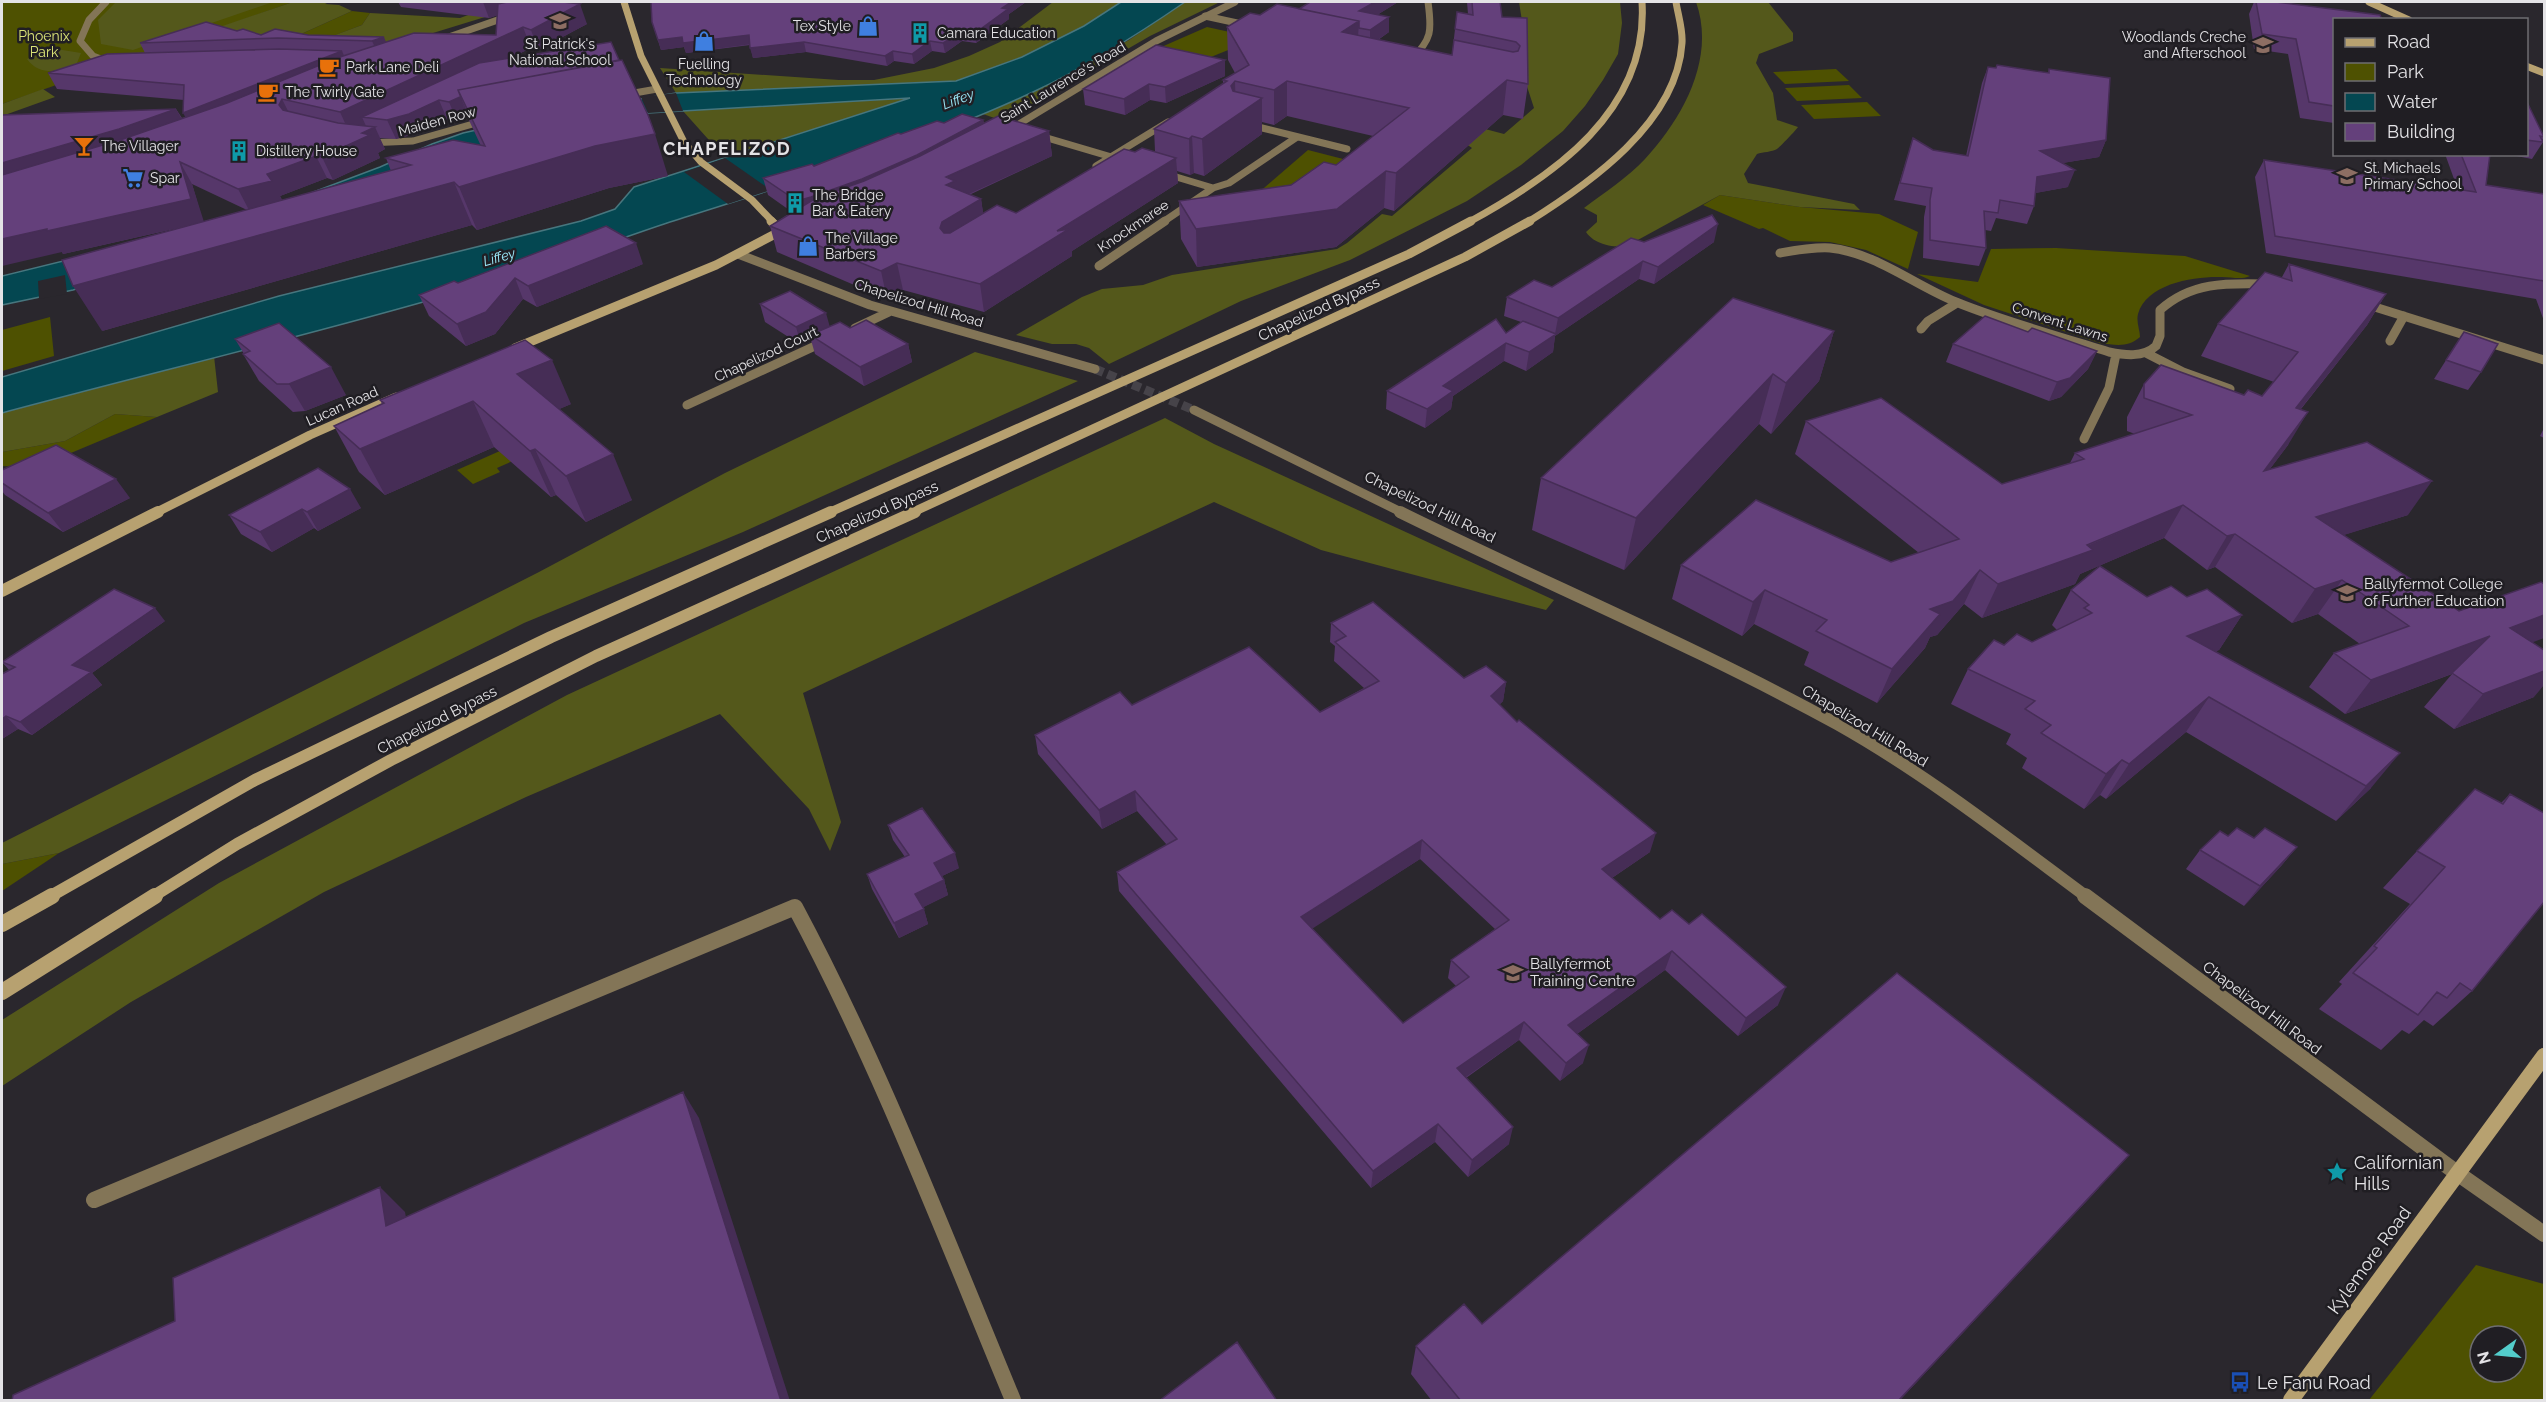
<svg xmlns="http://www.w3.org/2000/svg" width="2546" height="1402" font-family="Raleway,sans-serif">
	<style>
		.green { fill: #4e5101; fill-rule: evenodd }
		.forest { fill: #54581b }
		.water { fill: #044751; stroke: #47767e; stroke-width: 1.5 }
		.pier { fill: #2a272d }
		.lines { fill: none; stroke-linecap: round; stroke-linejoin: round }
		.minor-tunnel { stroke: #464349; stroke-width: 9; stroke-dasharray: 9 4.5; stroke-linecap: butt }
		.minor-far3 { stroke: #837557; stroke-width: 7 }
		.minor-far2 { stroke: #837557; stroke-width: 9 }
		.minor-far1 { stroke: #837557; stroke-width: 12 }
		.minor { stroke: #837557; stroke-width: 16 }
		.tertiary-far1 { stroke: #837557; stroke-width: 7 }
		.tertiary { stroke: #837557; stroke-width: 16 }
		.secondary-far3 { stroke: #b7a170; stroke-width: 7 }
		.secondary-far2 { stroke: #b7a170; stroke-width: 9 }
		.secondary-far1 { stroke: #b7a170; stroke-width: 12 }
		.secondary { stroke: #b7a170; stroke-width: 16 }
		.wall { fill: #56376a; fill-rule: evenodd }
		.shaded-wall { fill: #462d56 }
		.building { fill: #64407b; stroke: #462d56; stroke-width: 1.5; fill-rule: evenodd }
		.labels { text-anchor: middle; dominant-baseline: central; stroke-width: 5; stroke-linejoin: round; paint-order: stroke }
		.far-poi-label { font-size: 14px; fill: #e4e3e6; stroke: #201e23; text-anchor: start }
		.far-park-label { font-size: 14px; fill: #dae377; stroke: #201e23 }
		.far-street-label { font-size: 14px; fill: #e4e3e6; stroke: #201e23 }
		.far-water-label { font-size: 14px; font-style: italic; fill: #9beafa; stroke: #201e23 }
		.street-label { font-size: 15px; fill: #e4e3e6; stroke: #201e23 }
		.poi-label { font-size: 15px; fill: #e4e3e6; stroke: #201e23; text-anchor: start }
		.far-district-label { font-size: 18px; font-weight: bold; letter-spacing: 1.5px; fill: #e4e3e6; stroke: #201e23 }
		.near-poi-label { font-size: 18px; fill: #e4e3e6; stroke: #201e23; text-anchor: start }
		.near-street-label { font-size: 18px; fill: #e4e3e6; stroke: #201e23 }
	</style>
	<rect width="100%" height="100%" fill="#2a272d"/>
	<path class="green" d="M2 2H293L2 104Z
		M352 11 370 13 362 25 312 44 290 39Z
		M1207 27 1266 40 1243 44 1206 59 1159 48Z
		M1836 69 1849 81 1785 84 1773 72Z
		M1849 85 1862 98 1797 101 1785 88Z
		M1867 102 1881 116 1814 119 1801 105Z
		M1308 150 1347 160 1335 192 1257 194Z
		M1720 195 1800 207 1879 214 1918 232 1908 269 1866 250 1830 242 1790 241 1763 228 1759 229 1703 205Z
		M2056 248 2185 256 2250 276C2241 280 2232 277 2222 277 2195 276 2147 283 2138 314 2136 322 2140 330 2140 337 2128 348 2115 345 2100 343L1984 305 1917 274 1978 282 1991 249Z
		M50 317 54 356 2 371V330Z
		M115 414 157 417 35 468 2 466V452L65 441Z
		M520 442 533 452 497 468 500 472 473 484 457 470Z
		M59 853 2 891V864Z
		M2476 1265 2544 1284V1400H2369ZM2480 1336H2516V1372H2480Z"/>
	<path class="forest" d="M116 2H273L133 50 101 44 98 20Z
		M293 2H329L325 4 339 5 352 11 290 39 202 33Z
		M504 2 485 17 394 45 374 38 311 44 362 25 370 13 460 18Z
		M1053 2H1121L1084 26 1022 57 956 81 676 93 660 68 839 80H874L934 68 969 56 1000 42Z
		M1185 2H1220L1150 36 1003 121 983 114 1036 90 1129 40Z
		M1519 2H1620L1622 23 1618 54 1603 80 1585 106 1563 131 1521 165 1467 201 1350 260 1241 301 1109 364 1089 348 1076 344H1052L1016 335 1082 297 1102 289 1143 285 1172 275 1337 249 1347 243 1382 214 1392 216 1472 148 1421 112 1504 134 1534 108 1520 65 1526 46Z
		M1696 2H1768L1793 33V41L1759 54 1756 63 1773 93 1777 120 1798 127C1797 129 1780 147 1777 149 1772 152 1763 152 1757 154L1744 174 1748 183 1854 204 1860 210 1800 207 1720 195 1625 247C1611 247 1594 244 1586 232L1597 222V215L1584 208C1604 193 1628 177 1645 159 1683 118 1716 58 1696 2Z
		M50 48 81 53 75 68C57 71 39 76 27 59Z
		M43 89 55 97 2 116V104Z
		M913 97 725 158 683 111Z
		M975 352 1078 381 743 532 524 623 59 853 2 864V843L539 572 725 473Z
		M214 356 218 392 157 417 115 414 65 441 2 452V413Z
		M1165 418 1214 444 1554 600 1546 610 1321 550 1214 502 803 693 841 822 830 851 809 809 720 714 526 797 324 892 131 1002 2 1086V1020L219 883 567 695Z"/>
	<path class="water" d="M1121 2H1185C1137 35 1086 67 1033 92 917 146 792 183 670 222 604 244 539 269 472 288 316 334 158 371 2 413V377L279 296 581 221 615 209 634 187 910 98 648 113 497 141 133 272 73 290 2 305V276L255 214 380 167 432 144 463 133 543 115 676 93 956 81 1022 57 1084 26Z"/>
	<path class="pier" d="M676 93 683 111 648 113 641 97Z
		M725 158 771 190 728 204 684 172Z
		M65 275 67 294 39 299 38 281Z"/>
	<g class="lines">
		<path class="minor-tunnel" d="M1095 369 1194 410"/>
		<path class="minor-far3" d="M106 2 89 20 80 41 93 56 111 63
			M1205 16 1251 26
			M1411 60C1432 39 1432 31 1428 2
			M623 95 657 89
			M1246 124 1347 149
			M1037 135 1115 158
			M367 143 413 141 487 120
			M1096 166 1168 122
			M1163 173 1213 188
			M1163 222 1213 188 1229 183 1297 137"/>
		<path class="minor-far2" d="M1780 253C1797 250 1813 247 1830 248 1876 253 1914 285 1956 302 2005 322 2058 336 2109 352 2124 355 2143 358 2156 346L2160 336V310C2192 281 2229 283 2269 284
			M738 254 870 305 1095 369
			M1099 266 1165 221
			M2362 303 2544 360
			M855 328 889 312
			M1921 329 1928 321 1957 303
			M2390 341 2404 316
			M2146 353 2183 372 2230 389
			M687 405 828 340
			M1194 410 1403 513
			M2084 439 2109 388 2116 354"/>
		<path class="minor-far1" d="M1400 512C1546 584 1695 646 1837 724 1926 774 2006 837 2087 897"/>
		<path class="minor" d="M2085 896 2457 1173
			M94 1200 795 907C880 1066 944 1234 1013 1400"/>
		<path class="tertiary-far1" d="M443 39 512 15
			M1009 130 1156 41 1235 2"/>
		<path class="tertiary" d="M2457 1173 2544 1234"/>
		<path class="secondary-far3" d="M624 2 641 56 684 142 701 162 752 200 773 222
			M2369 2 2409 20
			M2526 66 2544 73
			M1469 222C1553 176 1649 111 1642 2
			M1528 222C1589 184 1677 123 1682 43 1683 30 1678 15 1676 2"/>
		<path class="secondary-far2" d="M515 348 716 265 781 231 771 221
			M155 513 310 435 396 397
			M828 513 1409 254 1471 221
			M911 513 1465 257 1530 221"/>
		<path class="secondary-far1" d="M2 591 158 512
			M49 897 255 780 551 637 831 512
			M152 897 237 844 391 760 596 656 915 512"/>
		<path class="secondary" d="M2 924 52 896
			M2 992 155 896
			M2291 1400 2544 1056"/>
	</g>
	<path class="wall" d="M398 2H563L587 24 538 50 531 48 510 58 668 176 609 188 477 230 472 225 102 331 187 226 63 254 62 252 176 109 182 118 186 117 184 100 57 89 48 73 145 53 140 43 237 31 261 35H308L386 42 496 35 498 15 489 18 401 7ZM467 116 481 146 386 158 391 171 282 200 280 196 327 178 333 180 380 158 378 153 385 149 379 138 396 139 418 133 447 119 457 121ZM192 184 247 210 203 222Z
		M651 2H1026L1009 14V19L976 43 962 41 945 53 932 51 914 64 894 61 887 66 806 52 753 58 750 45 686 53 684 47 661 50 652 22Z
		M1310 2H1398L1377 15 1389 17V32L1378 40 1452 55 1457 12 1468 14 1467 2H1500L1502 17 1527 18 1528 84 1523 119 1503 115 1394 211 1384 208 1336 247 1197 267 1181 239 1179 201 1291 185 1336 165 1373 136 1287 116 1274 125 1262 122V134L1204 176 1194 173 1190 175 1177 171 1178 183 1072 251V256L984 312 903 290 887 299 777 252 770 226 792 212 768 195 763 178 814 166 901 134 944 123 983 120 984 123 1049 131 1052 156 969 195 981 199 983 213H1016L1135 152 1155 151 1154 129 1223 84V80L1235 73 1228 60 1227 27 1260 15 1299 9Z
		M2254 2H2276L2334 20V123L2300 118 2288 54 2254 49 2249 14Z
		M1225 60V76L1166 103 1150 100 1125 115 1085 105 1083 89Z
		M1988 67 2048 73 2049 69 2106 140 2099 157 2062 163 2068 187 2035 193 2034 206 2027 224 1996 218 1991 231 1985 230 1986 248 1979 266 1923 258 1924 217 1926 206 1894 200 1913 138 1933 150 1966 156 1982 83Z
		M2526 100 2544 137 2542 140 2543 142 2532 159 2506 154H2526Z
		M2445 154H2490L2486 185 2544 194V321L2536 299 2266 253 2255 177 2264 160 2458 190Z
		M1644 242H1714L1654 284 1639 279 1555 336 1553 352 1526 371 1504 361 1453 396 1451 409 1425 428 1386 409 1387 391 1506 333 1521 322 1504 316 1507 297 1552 287Z
		M643 264 537 307 523 299 495 334 466 346 429 316 419 295 458 283Z
		M2289 264 2386 294 2367 325 2301 409 2288 445 2269 470 2408 515 2343 535 2459 611 2532 643 2534 697 2454 729 2424 707 2452 674 2345 714 2309 687 2334 653 2360 644 2318 614 2292 623 2215 567 2207 570 2164 538 2080 574 2075 584 1982 618 1964 604 1937 635 1930 637 1925 648 1877 703 1804 665 1809 652 1754 624 1742 636 1672 599 1681 565 1891 562 1919 553 1795 454 1806 421 2002 484 2070 463 2075 453 2135 434 2127 431V417L2144 384 2244 395 2262 396 2274 382 2201 356 2218 324 2282 277Z
		M760 304 829 326 850 328 908 344 912 362 864 386 815 354 811 340 801 345 765 322Z
		M1834 331 1819 381 1771 434 1759 424 1624 570 1532 530 1541 478Z
		M2028 332 2097 351 2088 369 2061 397 2049 401 1946 362 1953 344Z
		M2464 332 2481 372 2468 390 2434 379Z
		M235 339 346 395 305 411 293 412 259 381 243 354H244Z
		M380 400 571 404 559 409 632 500 586 522 556 495 551 497 494 447 385 495 359 472 334 426 382 404Z
		M2544 428V438L2540 436Z
		M318 468 361 508 318 531 314 528 272 552 241 534 229 515Z
		M2 470 130 498 63 532 5 495 2 491Z
		M2071 590 2147 597H2187L2242 615 2219 650 2216 651 2371 788 2336 821 2186 732 2106 799 2100 795 2084 809 2022 768 2027 758 2006 744 2011 734 1951 704 1968 669 2032 642 2057 630 2052 625Z
		M165 621 92 673 102 685 32 735 18 729 2 739V674L9 670 2 662Z
		M1331 623 1464 678 1506 682 1503 701 1499 705 1650 852 1612 878 1660 919 1778 1005 1738 1036 1665 970 1577 1034 1583 1063 1560 1081 1519 1040 1466 1078 1509 1144 1468 1177 1435 1142 1371 1188 1119 891 1117 872 1167 845 1137 811 1102 829 1038 754 1035 735 1132 705 1320 712 1364 688 1334 661 1335 646 1330 642ZM1420 859 1495 929 1451 960 1448 978 1456 986 1403 1023 1312 928Z
		M2510 794 2472 991 2433 1026 2424 1020 2409 1034 2402 1030 2381 1050 2319 1009 2342 984 2339 982 2410 904 2383 888 2417 851 2501 803Z
		M888 825 959 868 942 876 944 880 948 895 923 907 928 924 899 938 872 889 867 874 905 857 893 840Z
		M2228 836 2254 838 2297 847 2281 866 2244 906 2186 869 2200 850Z
		M2099 1188 1899 1401H1432L1411 1374 1416 1346 1482 1324Z"/>
	<path class="shaded-wall" d="M483 2H537L489 18Z
		M1011 2H1026L1009 14V19L976 43 975 33 1002 8Z
		M1375 2H1398L1359 26V11Z
		M580 4 587 24 538 50 531 30Z
		M1389 17V32L1370 45V30Z
		M1359 21 1357 54 1342 32Z
		M523 27 531 48 382 119 362 117 366 126 350 134 340 112Z
		M961 31 962 41 945 53 943 43Z
		M749 35 752 44 686 53 684 47 661 50 658 40 682 37Z
		M384 37 390 52 379 56 372 41Z
		M930 41 932 51 914 64 912 54Z
		M804 42 806 52 753 58 750 48Z
		M342 51 349 67 192 129 183 113Z
		M893 51 894 61 887 66 885 56Z
		M1225 60V76L1166 103 1165 87Z
		M1507 80 1503 115 1394 211 1396 173Z
		M1235 81 1236 116 1262 98V134L1204 176 1202 139 1231 86Z
		M1287 81V116L1274 125V90Z
		M1149 84 1150 100 1125 115 1124 99Z
		M460 97 467 116 457 121 449 102Z
		M282 99 293 121 279 105Z
		M439 100 447 119 418 133 396 139 387 120Z
		M461 100H462L470 119H469Z
		M176 109 188 130 2 190V163Z
		M983 120 986 137 802 218 797 201Z
		M375 127 385 149 378 153 380 158 333 180 322 157 362 133Z
		M1049 131 1052 156 958 199 950 212 946 177Z
		M655 134 668 176 609 188 477 230 459 187 595 146Z
		M1192 136 1194 173 1190 175 1189 139Z
		M2106 140 2099 157 2033 168 2040 151Z
		M316 156 327 178 280 196 284 204 250 212 238 189 267 174Z
		M1176 158 1178 183 1072 251V256L984 312 980 284 1057 231Z
		M180 162 192 184 204 222 63 254 62 252 2 266V239Z
		M2075 170 2068 187 2030 194 2037 177Z
		M1386 171 1384 208 1336 247 1197 267 1196 229Z
		M454 182 472 225 102 331 73 286Z
		M981 199 985 226 947 249 940 228 942 222Z
		M1718 224 1714 242 1654 284 1658 267Z
		M636 243 643 264 537 307 528 286Z
		M1643 261 1639 279 1555 336 1553 352 1526 371 1529 352 1555 334 1558 318Z
		M897 263 903 290 887 299 881 271Z
		M515 278 523 299 495 334 466 346 457 324Z
		M2386 294 2367 325 2276 440 2296 408Z
		M826 313 831 331 810 335 811 340 801 345 796 327Z
		M1834 331 1819 381 1771 434 1786 383Z
		M1506 343 1504 361 1453 396 1451 409 1425 428 1427 409 1443 386Z
		M908 344 912 362 864 386 860 367Z
		M2097 351 2088 369 2061 397 2049 401 2057 382Z
		M552 360 571 404 537 419 517 374Z
		M331 367 346 395 305 411 289 384Z
		M1773 374 1759 424 1624 570 1636 518Z
		M473 401 494 447 385 495 360 449Z
		M2308 412 2288 445 2243 505 2264 471Z
		M535 449 556 495 551 497 530 451Z
		M613 454 632 500 586 522 566 476Z
		M116 479 130 498 63 532 48 513Z
		M2432 481 2408 515 2293 551 2316 517Z
		M350 489 361 508 318 531 307 512Z
		M2183 505 2164 538 2080 574 2075 584 1982 618 1998 584Z
		M302 509 314 528 272 552 260 532Z
		M2235 534 2215 567 2207 570 2227 536Z
		M1980 570 1964 604 1937 635 1930 637 1925 648 1877 703 1892 669 1930 609Z
		M2342 580 2318 614 2292 623 2315 589Z
		M1765 590 1754 624 1742 636 1753 602Z
		M155 608 165 621 92 673 102 685 32 735 20 722 72 665Z
		M2242 615 2219 650 2165 671 2187 636Z
		M2544 615V638L2481 662 2510 628Z
		M2490 636 2462 670 2345 714 2371 680Z
		M2544 671V685L2534 697 2454 729 2483 694Z
		M1506 682 1503 701 1488 715 1491 696Z
		M2209 697 2186 732 2106 799 2129 764Z
		M6 716 18 729 2 739V719Z
		M2400 753 2371 788 2336 821 2366 786Z
		M2122 760 2100 795 2084 809 2106 774Z
		M1135 791 1137 811 1102 829 1099 810Z
		M1656 833 1650 852 1597 888 1602 869Z
		M1422 840 1420 859 1301 936V917Z
		M2297 847 2281 866 2244 906 2260 886Z
		M955 853 959 868 938 878 934 863Z
		M944 880 948 895 920 909 915 894Z
		M924 909 928 924 899 938 894 923Z
		M1672 951 1665 970 1563 1044 1568 1025Z
		M1786 987 1778 1005 1738 1036 1746 1018Z
		M1524 1022 1519 1040 1453 1086 1457 1068Z
		M1589 1045 1583 1063 1560 1081 1566 1063Z
		M683 1092 699 1118 790 1401H781Z
		M1438 1124 1435 1142 1371 1188 1373 1171Z
		M1513 1127 1509 1144 1468 1177 1472 1160Z
		M2129 1155 1899 1401H1898Z
		M380 1187 405 1212 412 1251 386 1226Z"/>
	<path class="building" d="M507 2H563L580 4 531 30 523 27 340 112 282 99 279 105 283 110 338 123 375 127 362 133 370 135 322 157 316 156 267 174 272 181 238 189 180 162 191 199 47 231V229L2 239V175L123 139 227 103 337 58 414 33 496 35 498 4Z
		M651 2H1011L1002 8 1008 9 975 33 961 31 943 43 930 41 912 54 893 51 885 56 804 42 750 48 749 35 683 43 682 37 658 40 652 22Z
		M1310 2H1375L1359 11 1389 17 1370 30 1359 28V21L1299 9Z
		M1472 2H1500L1502 17 1527 18 1528 84 1507 80 1396 173 1386 171 1337 209 1196 229 1179 201 1291 185 1324 162 1336 165 1409 108 1287 81 1274 90 1235 81 1231 86 1233 91 1262 98 1202 139 1192 136 1189 139 1154 129 1227 81 1223 80 1249 65 1227 27 1250 13 1260 15 1277 4 1359 21 1342 32 1452 55 1454 40 1513 52 1518 51 1520 46 1516 42 1455 29 1457 12 1473 15Z
		M2256 2H2276L2380 15 2382 20H2334V106L2309 102 2296 39 2262 34Z
		M206 22 237 31 243 29 261 35 275 29 308 35 384 37 372 41 278 38 140 43Z
		M611 42 619 60 458 90 462 100 460 97 449 102 439 100 409 114 387 120 362 117 479 63Z
		M1156 45 1225 60 1165 87 1149 84 1124 99 1083 89Z
		M279 49 342 51 183 113 184 85 48 73 107 54Z
		M622 60 648 115 655 134 595 146 459 187 454 182 73 286 62 260 411 165 386 158 453 140 485 146 458 90Z
		M1997 65 2049 73V69L2110 78 2106 140 2040 151 2075 170 2037 177 2034 206 2000 200 1998 213 1984 211 1986 248 1930 240V200L1932 188 1900 183 1913 138 1933 150 1968 156 1988 67 1996 68Z
		M2526 100 2544 137 2540 136 2543 142 2526 140Z
		M176 109 119 129 2 163V115Z
		M962 114 983 120 917 155 862 179 811 197 797 201 763 178 812 164 814 166 898 133 901 134 937 121 944 123Z
		M998 116 1049 131 946 177 955 181 946 185 981 199 942 222 940 228 944 233H950L997 205 1016 213 1124 149 1135 152 1142 148 1176 158 1057 231 1069 229 980 284 897 263 881 271 770 226 816 198 864 181 920 156Z
		M2461 154H2490L2486 185 2544 194V281L2275 236 2264 160 2476 192Z
		M1712 215 1718 224 1658 267 1643 261 1558 318 1507 297 1534 280 1552 287 1631 238 1644 242Z
		M606 226 636 243 528 286 515 278 486 312 457 324 419 295 454 281 458 283Z
		M2289 264 2386 294 2296 408 2308 412 2264 471 2367 442 2432 481 2316 517 2459 611 2541 582 2544 584V615L2510 628 2544 650V671L2483 694 2452 673 2490 636 2371 680 2334 653 2409 626 2342 580 2315 589 2235 534 2227 536 2183 505 2087 545 2093 550 1998 584 1980 570 1953 601 1930 609 1940 614 1892 669 1816 631 1827 620 1765 590 1753 602 1681 565 1756 500 1891 562 1959 539 1806 421 1881 398 2002 484 2084 459 2075 453 2192 415 2144 398V384L2161 365 2244 395 2248 390 2262 396 2298 352 2218 324 2265 272 2292 281Z
		M790 291 826 313 796 327 760 304Z
		M1733 298 1834 331 1786 383 1773 374 1636 518 1541 478Z
		M1985 316 2028 332 2032 328 2097 351 2070 378 2057 382 1953 344Z
		M1496 319 1506 333 1523 321 1556 334 1529 352 1506 343 1443 386 1453 391 1427 409 1387 391Z
		M866 320 908 344 860 367 810 335 840 322 850 328Z
		M279 323 331 367 289 384H277L243 354 250 351 235 339Z
		M2464 332 2498 344 2481 372 2446 360Z
		M525 340 552 360 517 374 613 454 566 476 535 449 530 451 473 401 360 449 334 426 384 403 380 400Z
		M56 445 116 479 48 513 2 483V470Z
		M318 468 350 489 307 512 302 509 260 532 229 515Z
		M2100 566 2147 597 2171 586 2187 597 2207 589 2242 615 2187 636 2400 753 2366 786 2209 697 2129 764 2122 760 2106 774 2041 733 2051 725 2025 709 2035 701 1968 669 1994 640 2004 645 2017 634 2032 642 2092 613 2084 608 2089 605 2071 590Z
		M114 589 155 608 72 665 91 672 20 722 6 716 2 719V674L15 667 2 662Z
		M1373 602 1464 678 1486 666 1506 682 1491 696 1517 722 1519 720 1656 833 1602 869 1660 919 1672 910 1689 924 1702 914 1786 987 1746 1018 1672 951 1568 1025 1589 1045 1566 1063 1524 1022 1457 1068 1513 1127 1472 1160 1438 1124 1373 1171 1117 872 1177 839 1135 791 1099 810 1035 735 1120 692 1132 705 1249 647 1320 712 1379 681 1335 642 1346 636 1331 623ZM1422 840 1509 920 1451 960 1469 977 1403 1023 1301 917Z
		M2475 789 2503 804 2510 794 2544 813V902L2472 991 2460 983 2447 998 2437 992 2418 1015 2353 973 2377 948 2374 946 2445 867 2417 851Z
		M922 808 955 853 934 863 944 880 915 894 924 909 894 923 867 874 909 855 888 825Z
		M2237 828 2254 838 2265 828 2297 847 2260 886 2200 850 2220 831 2228 836Z
		M1897 973 2129 1155 1898 1401H1461L1416 1346 1464 1304 1482 1324Z
		M683 1092 781 1401H12L13 1395 175 1321 173 1278 380 1187 386 1226Z
		M1237 1342 1277 1401H1159Z"/>
	<defs>
		<g id="school-bare" transform="scale(1.62)"><path d="M0-5L7-2L0 1L-7-2ZM-4 1L0 2.5L4 1V4Q0 6-4 4Z" fill="#8d6e63" stroke="#201e23" stroke-width="2.5" paint-order="stroke"/></g>
		<g id="shop-bare" transform="scale(1.62)"><path d="M-5-2.5h2.3a2.7 3.5 0 0 1 5.4 0H5L5.5 6h-11ZM-1.5-2.5h3a1.5 2.3 0 0 0-3 0Z" fill="#3f7fe0" stroke="#201e23" stroke-width="2.5" paint-order="stroke"/></g>
		<g id="building-bare" transform="scale(1.62)"><path d="M-4-6H4V6H1V3H-1V6H-4ZM-2.5-4.3h1.7v1.8h-1.7ZM.8-4.3h1.7v1.8H.8ZM-2.5-1h1.7V.8h-1.7ZM.8-1h1.7V.8H.8Z" fill="#0f9aa8" stroke="#201e23" stroke-width="2.5" paint-order="stroke"/></g>
		<g id="cafe-bare" transform="scale(1.62)"><path d="M-5.5-4.5H6V0H3Q3 3.5 0 3.5H-2.5Q-5.5 3.5-5.5 0ZM3-3.2v2h1.7v-2ZM-6 4.5H4V6H-6Z" fill="#e8710a" stroke="#201e23" stroke-width="2.5" paint-order="stroke"/></g>
		<g id="bar-bare" transform="scale(1.62)"><path d="M-6-5H6L.8 .8V4.5H3.5V6h-7V4.5H-.8V.8Z" fill="#e8710a" stroke="#201e23" stroke-width="2.5" paint-order="stroke"/></g>
		<g id="supermarket-bare" transform="scale(1.62)"><path d="M-6-5.5h2.5l.6 2H6L4.5 2H-2.5L-4.4-4H-6ZM-1.5 3.2a1.3 1.3 0 1 0 .1 0ZM3 3.2a1.3 1.3 0 1 0 .1 0Z" fill="#3f7fe0" stroke="#201e23" stroke-width="2.5" paint-order="stroke"/></g>
		<g id="university-bare" transform="scale(1.62)"><path d="M0-5L7-2L0 1L-7-2ZM-4 1L0 2.5L4 1V4Q0 6-4 4Z" fill="#8d6e63" stroke="#201e23" stroke-width="2.5" paint-order="stroke"/></g>
		<g id="sight-bare" transform="scale(1.62)"><path d="M0-6L1.8-2.2L6-1.7L2.9 1.2L3.7 5.4L0 3.3L-3.7 5.4L-2.9 1.2L-6-1.7L-1.8-2.2Z" fill="#0f9aa8" stroke="#201e23" stroke-width="2.5" paint-order="stroke"/></g>
		<g id="bus-bare" transform="scale(1.62)"><path d="M-5-6H5V4H4V6H2V4H-2V6H-4V4H-5ZM-3.5-4V0h7V-4ZM-3.5 1.2v1.5H-2V1.2ZM2 1.2v1.5H3.5V1.2Z" fill="#1a4fb4" stroke="#201e23" stroke-width="2.5" paint-order="stroke"/></g>
	</defs>
	<g fill-rule="evenodd">
		<use href="#school-bare" x="560" y="21"/>
		<use href="#shop-bare" x="868" y="26"/>
		<use href="#building-bare" x="920" y="33"/>
		<use href="#shop-bare" x="704" y="41"/>
		<use href="#school-bare" x="2263" y="45"/>
		<use href="#cafe-bare" x="329" y="67"/>
		<use href="#cafe-bare" x="268" y="92"/>
		<use href="#bar-bare" x="84" y="146"/>
		<use href="#building-bare" x="239" y="151"/>
		<use href="#school-bare" x="2347" y="176"/>
		<use href="#supermarket-bare" x="133" y="178"/>
		<use href="#building-bare" x="795" y="203"/>
		<use href="#shop-bare" x="808" y="246"/>
		<use href="#university-bare" x="2347" y="593"/>
		<use href="#university-bare" x="1513" y="973"/>
		<use href="#sight-bare" x="2337" y="1172"/>
		<use href="#bus-bare" x="2240" y="1382"/>
	</g>
	<g class="labels">
		<g class="far-poi-label">
			<text x="851" y="26" text-anchor="end">Tex Style</text>
			<text x="937" y="33">Camara Education</text>
			<text x="2246" y="37" text-anchor="end">Woodlands Creche<tspan x="2246" dy="16">and Afterschool</tspan></text>
			<text x="560" y="44" text-anchor="middle">St Patrick's<tspan x="560" dy="16">National School</tspan></text>
			<text x="704" y="64" text-anchor="middle">Fuelling<tspan x="704" dy="16">Technology</tspan></text>
			<text x="346" y="67">Park Lane Deli</text>
			<text x="285" y="92">The Twirly Gate</text>
			<text x="101" y="146">The Villager</text>
			<text x="256" y="151">Distillery House</text>
			<text x="2364" y="168">St. Michaels<tspan x="2364" dy="16">Primary School</tspan></text>
			<text x="150" y="178">Spar</text>
			<text x="812" y="195">The Bridge<tspan x="812" dy="16">Bar &amp; Eatery</tspan></text>
			<text x="825" y="238">The Village<tspan x="825" dy="16">Barbers</tspan></text>
		</g>
		<g class="far-park-label">
			<text x="44" y="36">Phoenix<tspan x="44" dy="16">Park</tspan></text>
		</g>
		<g class="far-street-label">
			<text transform="translate(1063 82) rotate(-31)">Saint Laurence's Road</text>
			<text transform="translate(437 121) rotate(-15)">Maiden Row</text>
			<text transform="translate(1133 226) rotate(-34)">Knockmaree</text>
			<text transform="translate(919 303) rotate(17)">Chapelizod Hill Road</text>
			<text transform="translate(2060 322) rotate(18)">Convent Lawns</text>
			<text transform="translate(766 354) rotate(-25)">Chapelizod Court</text>
			<text transform="translate(342 406) rotate(-24)">Lucan Road</text>
		</g>
		<g class="far-water-label">
			<text transform="translate(958 99) rotate(-21)">Liffey</text>
			<text transform="translate(499 257) rotate(-16)">Liffey</text>
		</g>
		<g class="street-label">
			<text transform="translate(1319 309) rotate(-25)">Chapelizod Bypass</text>
			<text transform="translate(1430 507) rotate(26)">Chapelizod Hill Road</text>
			<text transform="translate(877 512) rotate(-24)">Chapelizod Bypass</text>
			<text transform="translate(437 720) rotate(-27)">Chapelizod Bypass</text>
			<text transform="translate(1865 726) rotate(31)">Chapelizod Hill Road</text>
			<text transform="translate(2262 1008) rotate(37)">Chapelizod Hill Road</text>
		</g>
		<g class="poi-label">
			<text x="2364" y="584">Ballyfermot College<tspan x="2364" dy="17">of Further Education</tspan></text>
			<text x="1530" y="964">Ballyfermot<tspan x="1530" dy="17">Training Centre</tspan></text>
		</g>
		<g class="far-district-label">
			<text x="727" y="148">CHAPELIZOD</text>
		</g>
		<g class="near-poi-label">
			<text x="2354" y="1162">Californian<tspan x="2354" dy="21">Hills</tspan></text>
			<text x="2257" y="1382">Le Fanu Road</text>
		</g>
		<g class="near-street-label">
			<text transform="translate(2369 1260) rotate(-54)">Kylemore Road</text>
		</g>
	</g>
	<rect width="2546" height="1402" fill="none" stroke="#e4e3e6" stroke-width="6"/>
	<rect x="2333" y="18" width="195" height="138" fill="#201e23" stroke="#6e6d71" stroke-width="1.5"/>
	<rect x="2345" y="38" width="30" height="9" fill="#b7a170" stroke="#6e6d71" stroke-width="1.5"/>
	<text x="2387" y="48" font-size="18" fill="#e4e3e6">Road</text>
	<rect x="2345" y="63" width="30" height="18" fill="#4e5101" stroke="#6e6d71" stroke-width="1.5"/>
	<text x="2387" y="78" font-size="18" fill="#e4e3e6">Park</text>
	<rect x="2345" y="93" width="30" height="18" fill="#044751" stroke="#6e6d71" stroke-width="1.5"/>
	<text x="2387" y="108" font-size="18" fill="#e4e3e6">Water</text>
	<rect x="2345" y="123" width="30" height="18" fill="#64407b" stroke="#6e6d71" stroke-width="1.5"/>
	<text x="2387" y="138" font-size="18" fill="#e4e3e6">Building</text>
	<g transform="translate(2498 1354) rotate(255)"><circle r="28" fill="#201e23" stroke="#6e6d71" stroke-width="1.5"/>
	<path d="M0-4.5L10 22L0 15L-10 22Z" fill="#53cdcb"/>
	<text y="-9" font-size="16" font-weight="bold" text-anchor="middle" fill="#e4e3e6">N</text>
	</g>
</svg>
